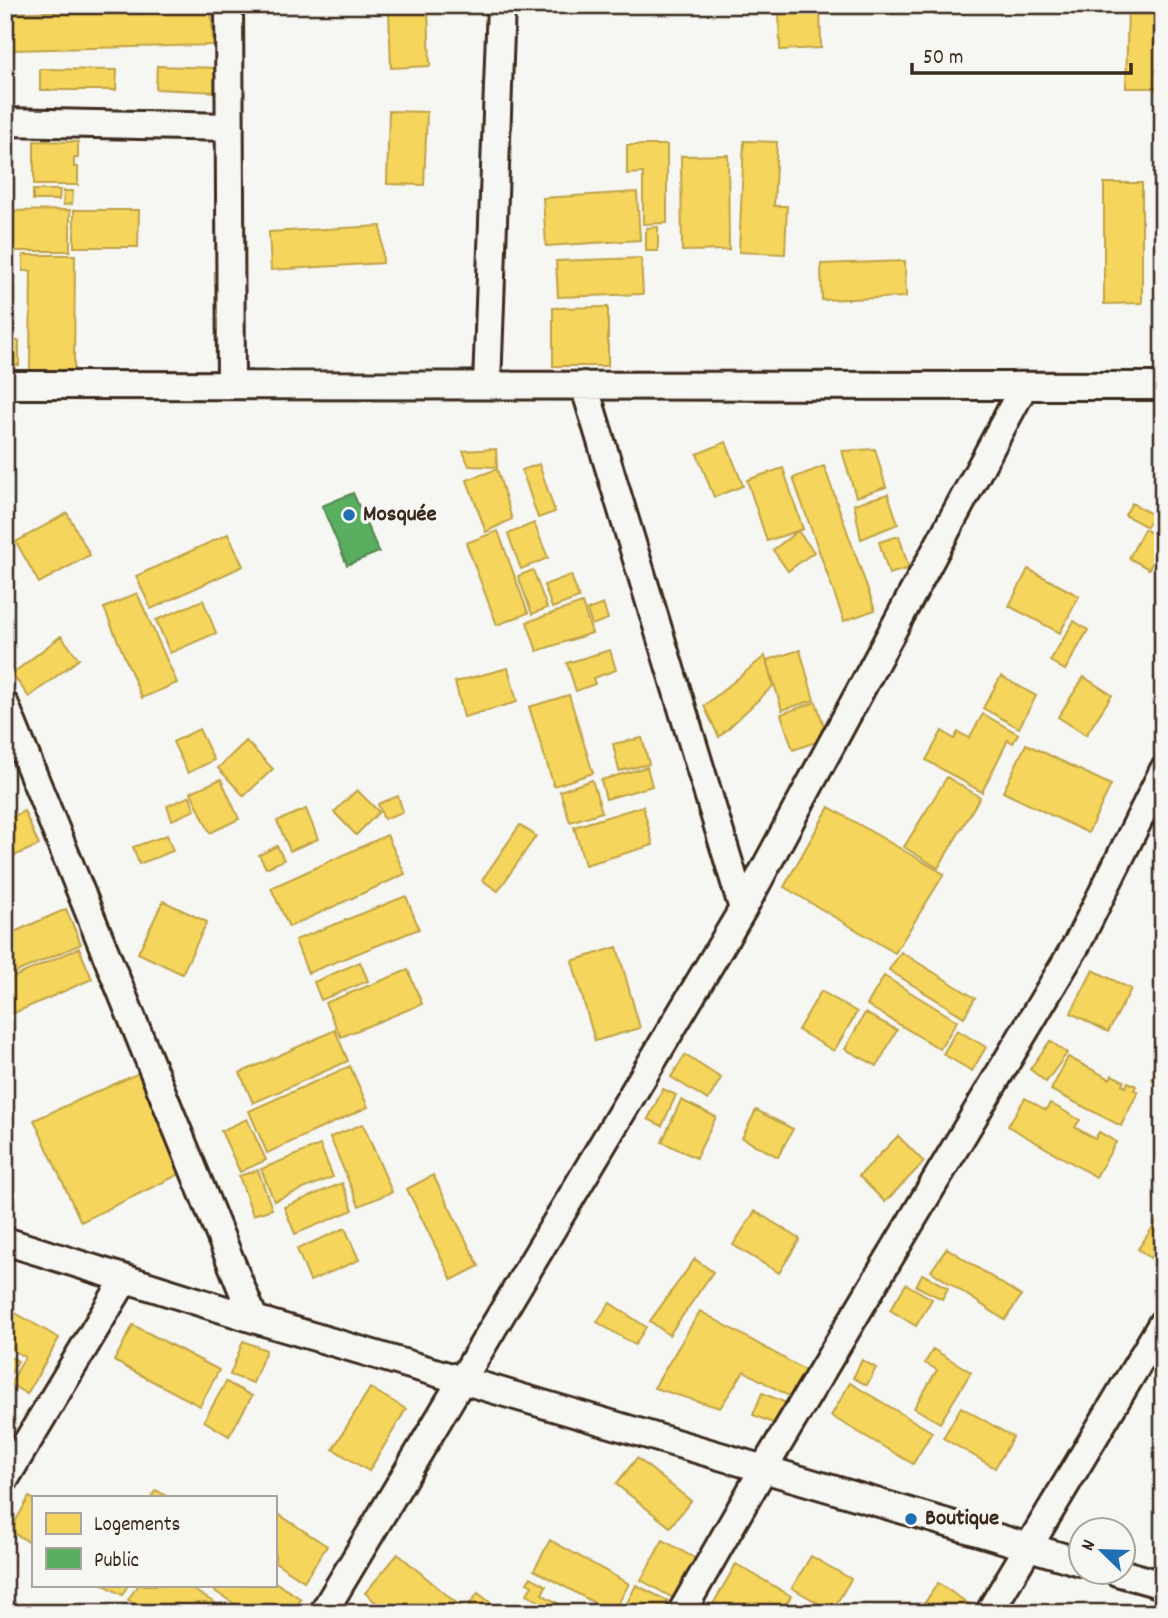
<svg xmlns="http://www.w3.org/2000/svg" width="1168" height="1618" font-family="Dekko,sans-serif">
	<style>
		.homes { fill: #f6d55c; stroke: #bea249; stroke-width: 2 }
		.public { fill: #5aae61; stroke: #51864d; stroke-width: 2 }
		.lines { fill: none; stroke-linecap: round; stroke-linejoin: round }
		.minor-casing { stroke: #3b2a1e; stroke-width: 32 }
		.minor { stroke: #f6f6f2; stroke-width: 26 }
		.poi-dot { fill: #1f6fb2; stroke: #f6f6f2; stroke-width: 2.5 }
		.labels { text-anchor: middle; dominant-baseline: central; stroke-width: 7; stroke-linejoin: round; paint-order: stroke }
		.poi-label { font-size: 23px; font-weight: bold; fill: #3b2a1e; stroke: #f6f6f2; text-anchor: start }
	</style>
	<rect width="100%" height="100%" fill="#f6f6f2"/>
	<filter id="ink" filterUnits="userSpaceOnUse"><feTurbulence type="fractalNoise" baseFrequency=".0143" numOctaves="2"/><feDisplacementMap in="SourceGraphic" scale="14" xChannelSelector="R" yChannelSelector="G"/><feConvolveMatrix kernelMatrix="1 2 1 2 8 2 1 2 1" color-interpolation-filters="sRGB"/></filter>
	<g filter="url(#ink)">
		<path class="homes" d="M211 5 213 45 12 50 9 13Z
			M820 5 821 48 780 50 779 7Z
			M1128 5H1159L1158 88H1126Z
			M428 9 430 66 391 68 389 11Z
			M157 66 219 68 218 92 156 89Z
			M40 69 117 70 116 90H40Z
			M389 111 427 112 424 185 387 184Z
			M34 141 78 142V158H74V167H78V185H34Z
			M744 141 777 142 774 206H787L785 254 739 252Z
			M627 145H667V223L643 224V173L627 174Z
			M728 155 729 250 682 251 681 156Z
			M1104 183H1142V303L1104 304Z
			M33 190H60L59 200H33Z
			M64 191H73L72 204 63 205Z
			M637 192 640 240 546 246 543 198Z
			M70 210V251H5V211Z
			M74 210H139L138 247H74Z
			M381 226 383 263 271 270 269 232Z
			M658 227V251H646V228Z
			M23 255H75L74 372H30L31 271H23Z
			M641 258 643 294 558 297 556 261Z
			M905 261 906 297 822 300 821 264Z
			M608 307V366H553V308Z
			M5 341H19V365H5Z
			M726 442 743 486 714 497 697 454Z
			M496 449 497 467 469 466 463 451Z
			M875 449 886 487 856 497 842 451Z
			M539 464 555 512 538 518 522 470Z
			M824 466 875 610 844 621 793 478Z
			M783 468 803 529 767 541 747 480Z
			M497 469 512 519 486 532 467 480Z
			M888 494 898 524 861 539 854 504Z
			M1132 503 1153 515 1147 527 1125 515Z
			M67 513 90 555 39 583 16 542Z
			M534 523 548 558 521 569 508 534Z
			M1144 529 1163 539 1149 569 1129 558Z
			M498 531 528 613 497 625 466 543Z
			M798 531 814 552 788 571 773 550Z
			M228 534 243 566 151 609 136 576Z
			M899 536 909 568 889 574 879 542Z
			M1028 569 1079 596 1060 633 1009 606Z
			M533 570 547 608 532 614 518 576Z
			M571 575 579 598 552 608 544 585Z
			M137 593 177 683 142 698 104 608Z
			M203 600 216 633 170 653 156 620Z
			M582 603 592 633 537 651 527 622Z
			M603 604 608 619 592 625 587 610Z
			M1074 621 1088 630 1065 670 1050 661Z
			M61 636 79 659 29 697 12 674Z
			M610 650 616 670 593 678 595 684 576 691 567 663Z
			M800 650 814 700 782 710 767 660Z
			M765 656 773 686 719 737 704 706Z
			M508 668 517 702 464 717 455 682Z
			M1001 676 1036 696 1019 728 983 708Z
			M1084 677 1112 695 1086 735 1058 717Z
			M569 695 593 773 554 786 529 707Z
			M816 702 828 738 793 750 781 714Z
			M983 714 1018 734 1013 743 1008 740 982 792 926 760 942 731 954 739 958 732 969 738Z
			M199 729 214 760 188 773 173 742Z
			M642 738 649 764 619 771 613 744Z
			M246 741 273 769 244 796 218 768Z
			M1026 744 1111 785 1088 833 1003 792Z
			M647 767 652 786 606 799 601 780Z
			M947 777 980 797 938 868 904 847Z
			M221 779 239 819 210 833 191 792Z
			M592 780 602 812 570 822 560 791Z
			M357 790 379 812 356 835 334 812Z
			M190 796 195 810 172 820 167 806Z
			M398 796 403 812 384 819 378 804Z
			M643 806 653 845 585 865 574 827Z
			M829 807 944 874 895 953 784 887Z
			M306 809 318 839 290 851 277 821Z
			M24 811 39 845 5 860V820Z
			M520 825 536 836 498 891 482 880Z
			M167 835 173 851 139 864 133 847Z
			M387 835 405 874 289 927 271 888Z
			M277 846 284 860 266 868 259 855Z
			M406 896 419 929 308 973 295 940Z
			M163 901 207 922 182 974 138 953Z
			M66 909 81 944 5 977V936Z
			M617 947 640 1028 595 1041 572 961Z
			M79 948 92 979 5 1017V981Z
			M901 952 975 998 964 1017 889 970Z
			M360 962 368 981 321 1000 314 982Z
			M408 970 422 1004 341 1037 325 1003Z
			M1093 970 1131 989 1108 1032 1071 1013Z
			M884 976 957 1021 940 1049 867 1005Z
			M821 991 857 1012 834 1051 798 1030Z
			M865 1013 897 1030 877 1066 845 1049Z
			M335 1030 348 1061 253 1103 240 1073Z
			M957 1030 986 1047 972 1071 943 1054Z
			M1050 1041 1067 1053 1046 1082 1030 1069Z
			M685 1055 721 1078 708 1100 671 1077Z
			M1068 1057 1110 1079 1112 1075 1124 1081 1122 1085 1126 1087 1128 1082 1136 1086 1134 1090 1138 1092 1121 1126 1051 1090Z
			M1163 1061V1085L1152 1079Z
			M350 1066 368 1107 267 1153 249 1111Z
			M139 1073 184 1172 81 1222 34 1120Z
			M663 1089 676 1095 662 1126 648 1119Z
			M1025 1098 1046 1110 1050 1103 1080 1120 1075 1127 1095 1139 1099 1132 1116 1142 1096 1177 1008 1126Z
			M681 1100 716 1117 696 1158 662 1142Z
			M756 1110 793 1129 778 1157 742 1138Z
			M247 1119 266 1160 240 1172 221 1131Z
			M363 1124 392 1192 359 1206 330 1137Z
			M898 1136 924 1162 885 1202 859 1176Z
			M320 1145 333 1177 274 1201 261 1169Z
			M258 1170 272 1209 253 1215 239 1176Z
			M433 1175 479 1266 452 1280 407 1189Z
			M342 1183 353 1210 295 1234 284 1207Z
			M755 1211 800 1239 779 1273 733 1245Z
			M1160 1217 1163 1219V1252L1156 1262 1138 1249Z
			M345 1228 359 1260 310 1281 297 1249Z
			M947 1248 1021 1296 1005 1320 931 1271Z
			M695 1259 713 1272 669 1335 650 1321Z
			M922 1274 948 1288 942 1299 916 1286Z
			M906 1284 932 1299 916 1326 890 1310Z
			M610 1303 646 1327 635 1345 597 1322Z
			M5 1307 59 1338 27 1394 10 1384 25 1357 5 1346Z
			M700 1311 810 1373 794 1399 744 1371 720 1408 654 1388Z
			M133 1325 219 1370 200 1406 114 1361Z
			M243 1341 266 1350 253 1383 230 1375Z
			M933 1349 971 1372 940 1423 914 1408 937 1370 925 1363Z
			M5 1355 18 1361 9 1376 5 1374Z
			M862 1360 876 1368 867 1385 853 1378Z
			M226 1382 252 1396 229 1436 204 1421Z
			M850 1383 932 1432 913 1464 831 1416Z
			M370 1388 406 1409 369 1471 333 1449Z
			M762 1393 789 1404 780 1426 753 1415Z
			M961 1407 1013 1437 995 1468 943 1438Z
			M637 1458 691 1501 670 1527 616 1484Z
			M156 1490 168 1497H151Z
			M29 1497 33 1499V1544L10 1531Z
			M275 1512 327 1546 304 1581 275 1562Z
			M550 1540 629 1584 613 1613 534 1570Z
			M663 1540 696 1559 673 1598 641 1580Z
			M398 1554 462 1608 458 1613H388L365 1593Z
			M811 1556 851 1579 832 1611 792 1588Z
			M736 1564 791 1596 781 1613H708Z
			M531 1577 546 1586 542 1594 574 1613 533 1611 538 1601 527 1594 532 1586 527 1583Z
			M275 1582 301 1599 293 1613H249L205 1585H275Z
			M938 1583 975 1608 972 1613H918Z
			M104 1585H128L122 1595Z
			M138 1585H185L215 1603 209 1613H149L128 1600Z
			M636 1585 668 1601 662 1613H622Z
			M478 1593 491 1603 484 1613H463Z"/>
		<path class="public" d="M353 493 379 552 347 565 322 506Z"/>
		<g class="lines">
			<g class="minor-casing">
				<path id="minor" d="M229 5 231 385
					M5 122 230 127
					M5 385 1163 386
					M487 385 501 5
					M584 385 743 909
					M5 705 254 1319
					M5 1241 254 1319 1080 1562
					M5 1479 125 1279
					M1117 1572 1163 1585
					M323 1613 743 909 1024 386
					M681 1613 764 1468 1078 942 1163 771
					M989 1613 1163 1322"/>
			</g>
			<use href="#minor" class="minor"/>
		</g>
	</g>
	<g class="poi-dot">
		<circle cx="349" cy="515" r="7"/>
		<circle cx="911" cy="1519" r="7"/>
	</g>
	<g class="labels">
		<g class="poi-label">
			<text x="363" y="515">Mosquée</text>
			<text x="925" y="1519">Boutique</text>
		</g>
	</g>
	<rect width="1168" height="1618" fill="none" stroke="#f6f6f2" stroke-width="28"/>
	<rect x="14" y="14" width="1140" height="1590" fill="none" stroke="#3b2a1e" stroke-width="2.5" filter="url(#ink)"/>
	<rect x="32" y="1496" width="245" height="91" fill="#f6f6f2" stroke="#aba49d" stroke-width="2"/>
	<rect x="46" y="1513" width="35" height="21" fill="#f6d55c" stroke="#aba49d" stroke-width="2"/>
	<text x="94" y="1530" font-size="21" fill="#3b2a1e">Logements</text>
	<rect x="46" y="1548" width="35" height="21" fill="#5aae61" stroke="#aba49d" stroke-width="2"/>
	<text x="94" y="1566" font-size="21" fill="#3b2a1e">Public</text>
	<g transform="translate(1102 1551) rotate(293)"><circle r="33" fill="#f6f6f2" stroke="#aba49d" stroke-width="2"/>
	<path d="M0-5L12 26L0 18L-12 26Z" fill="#1f6fb2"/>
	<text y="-10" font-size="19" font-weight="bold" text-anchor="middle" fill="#3b2a1e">N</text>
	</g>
	<path d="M912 63v10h219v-10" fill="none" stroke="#3b2a1e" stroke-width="3.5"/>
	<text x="923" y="63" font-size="21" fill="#3b2a1e" stroke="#f6f6f2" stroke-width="5" paint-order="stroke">50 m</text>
</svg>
